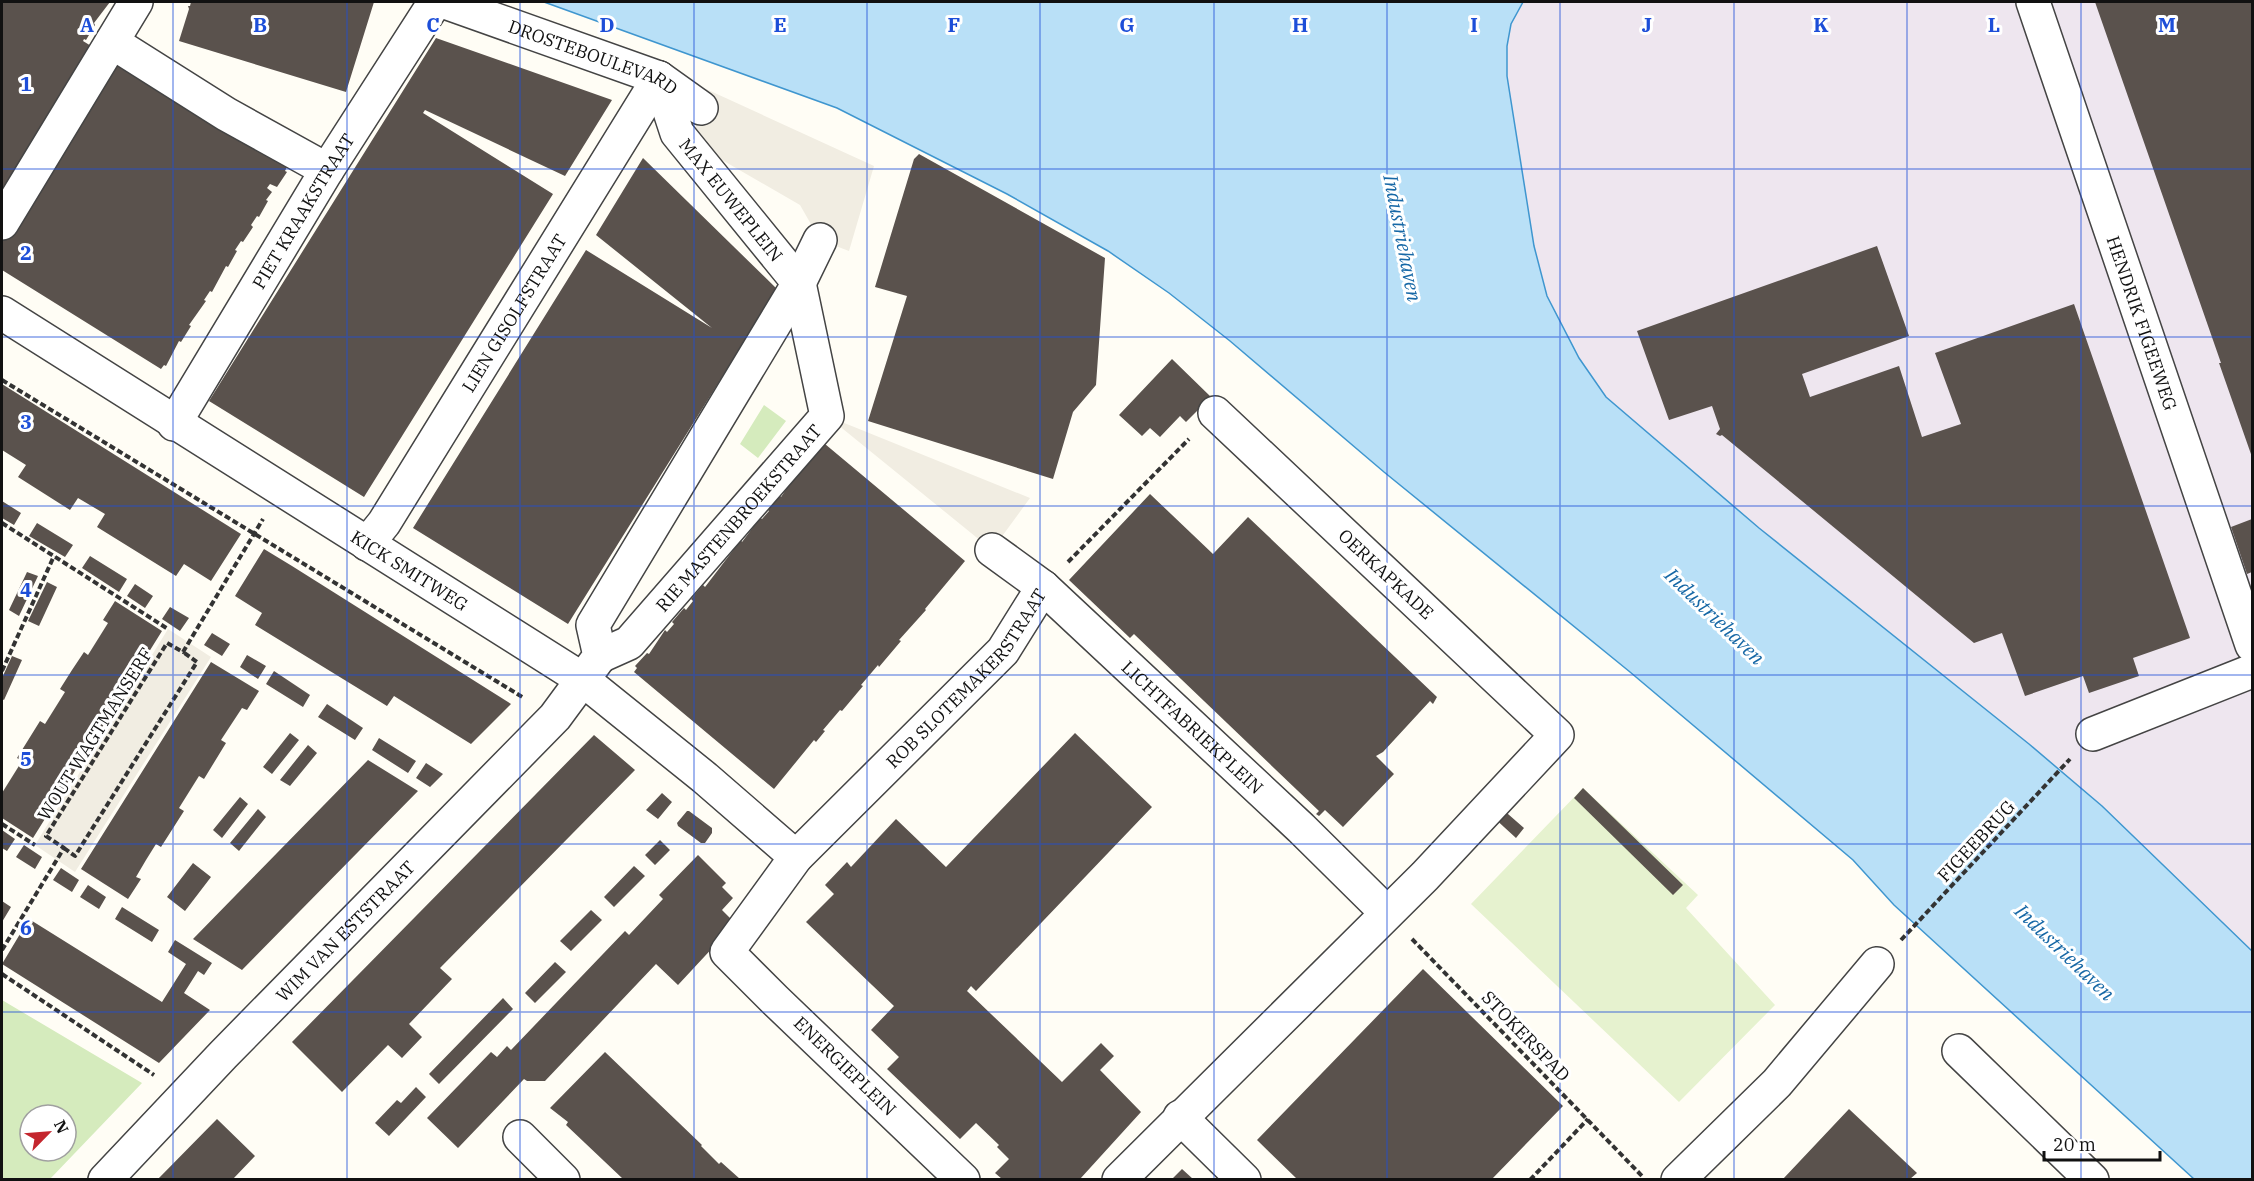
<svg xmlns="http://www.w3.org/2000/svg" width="2254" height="1181" font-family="'IBM Plex Serif',serif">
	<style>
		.industrial { fill: #eee6ef }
		.green { fill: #d5ebbd; fill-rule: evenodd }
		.pitch { fill: #e6f2cf }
		.plaza { fill: #f1ede2 }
		.water { fill: #b9e0f7; stroke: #3f96cf; stroke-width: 1.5 }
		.building { fill: #5a524d }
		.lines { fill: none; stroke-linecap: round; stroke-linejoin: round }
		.minor-casing { stroke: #444; stroke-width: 36 }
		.path { stroke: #333; stroke-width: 4; stroke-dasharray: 6 3; stroke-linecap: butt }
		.minor { stroke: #fff; stroke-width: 33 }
		.grid { fill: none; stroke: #1d4ed8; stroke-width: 1.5; stroke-opacity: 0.55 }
		.labels { text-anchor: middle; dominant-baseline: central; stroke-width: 6; stroke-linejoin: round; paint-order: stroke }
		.street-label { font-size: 18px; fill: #111; stroke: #fff }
		.water-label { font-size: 20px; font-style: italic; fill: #1768a6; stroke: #fff }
		.grid-label { font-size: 20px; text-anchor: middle; font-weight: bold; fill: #1d4ed8; stroke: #fff; stroke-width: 6; stroke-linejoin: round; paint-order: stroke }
	</style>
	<rect width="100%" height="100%" fill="#fffdf5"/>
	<path class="industrial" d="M1473 2H2252V1098L1487 388Z"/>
	<path class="green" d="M764 405 786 421 758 458 740 444Z
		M2 1000 142 1083 50 1179H2ZM30 1115H66V1151H30Z"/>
	<path class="pitch" d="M1583 788 1698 895 1686 908 1775 1005 1679 1102 1471 904Z"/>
	<path class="plaza" d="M706 89 874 166 849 251 820 240 800 205 691 142Z
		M827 416 1030 498 992 550Z
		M168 629 211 657 75 872 35 845Z"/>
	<path class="water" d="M544 2H1523L1511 24 1507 46V76L1534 246 1547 296 1579 358 1606 397 1759 528 2029 744 2102 806 2252 951V1179H2194L1894 905 1853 860 1630 672 1384 472 1230 341 1169 293 1108 251 1007 194 837 108Z"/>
	<path class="building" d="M2 2H110L94 23 95 25 86 40 84 39 83 41 287 167 285 171 287 172 277 187 270 184 267 188 272 192 266 200 268 201 259 217 257 216 251 225 253 227 243 242 241 241 235 250 237 251 228 267 226 266 212 292 210 291 204 300 206 301 189 325 191 326 181 342 179 341 166 366 164 365 161 369 2 270Z
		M191 2H374L346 92 179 41 189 9 188 6H190Z
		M2095 2H2252V457L2219 363H2221Z
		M436 38 612 100 565 176 425 110 423 113 553 194 364 497 209 401Z
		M919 154 1105 258 1096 385 1073 412 1053 479 868 421 907 296 875 287 914 159Z
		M643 158 777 289 568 624 413 528 586 250 712 328 596 235Z
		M1877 246 1909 336 1802 374 1810 397 1899 366 1922 437 1961 424 1935 353 2074 304 2190 638 2133 658 2139 676 2089 693 2083 676 2025 696 2002 633 1974 643 1722 435 1720 436 1716 434 1720 429 1712 406 1669 420 1637 331Z
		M1172 359 1211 397 1186 422 1180 416 1160 437 1150 428 1142 436 1119 415Z
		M2 384 241 534 211 581 184 564 176 576 97 527 105 514 78 498 70 510 18 477 26 465 2 450Z
		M825 444 965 561 925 609 926 610 899 640 901 641 879 667 878 665 861 685 863 686 842 711 840 710 823 730 825 731 816 742 814 740 774 789 634 672 637 668 635 666 647 653 649 654 665 630 667 632 674 624 672 622 684 608 686 610 693 601 691 599 703 585 705 587 741 540 742 542 760 518 762 519 769 511 767 509 779 495 781 497 787 488 786 487 810 462 808 460 820 446 822 448Z
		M1150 494 1213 554 1248 517 1437 697 1433 704 1430 701 1383 752 1376 756 1394 774 1343 827 1325 810 1319 816 1316 814 1319 811 1135 635 1134 634 1130 638 1069 580Z
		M2 501 21 513 14 525 2 518Z
		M2252 519V572L2247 574 2231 527Z
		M37 523 73 545 65 557 29 536Z
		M264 549 292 566 511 704 471 744 394 696 387 706 255 625 262 613 235 596Z
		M90 556 127 579 119 592 82 568Z
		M27 572 38 576 19 616 9 610Z
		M47 582 57 587 39 626 28 621Z
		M135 584 153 596 145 608 127 596Z
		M115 601 162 631 33 838 2 818V793L22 761 17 758 40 721 45 724 65 692 60 689 72 670 84 652 88 655 108 623 103 620Z
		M170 607 189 618 180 631 162 619Z
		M212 633 230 644 222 656 204 645Z
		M247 655 266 666 258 679 240 667Z
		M12 656 22 660 4 700 2 699V678Z
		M211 662 259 691 247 710 242 708 221 740 226 743 204 779 199 776 179 808 184 811 161 847 156 844 146 860 136 877 141 879 128 899 81 869Z
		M274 671 310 695 303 707 266 684Z
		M327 704 363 728 355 740 318 717Z
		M290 733 299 740 272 774 263 767Z
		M1075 733 1152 807 976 991 971 986 967 991 1062 1082 1101 1043 1114 1056 1100 1070 1141 1112 1080 1179H1002L995 1173 1009 1159 997 1147 999 1145 976 1123 960 1139 887 1069 899 1057 871 1030 894 1006 806 922 834 894 825 885 847 862 851 867 896 819 946 867Z
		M594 735 635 770 440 968 452 979 409 1024 422 1037 402 1058 388 1045 342 1092 292 1042Z
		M379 738 416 761 408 773 372 750Z
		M308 745 317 753 290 786 280 780Z
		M368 760 418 791 242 970 193 939Z
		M426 763 443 774 430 787 416 778Z
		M1583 788 1683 885 1673 895 1574 798Z
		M662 793 672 802 658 819 646 810Z
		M240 797 248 804 222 838 213 830Z
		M1500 807 1524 828 1516 838 1492 816Z
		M258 809 266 817 239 851 230 843Z
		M687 811H689L712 828V833L705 843H701L678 826 677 823Z
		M2 830 15 839 7 851 2 848Z
		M660 840 670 850 655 865 645 855Z
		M24 845 42 857 35 869 16 857Z
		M698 855 726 883 722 887 733 898 722 910 731 919V928L678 985 656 964 545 1081H527L524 1079 458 1148 427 1118 491 1052 497 1057 507 1046 511 1050 625 931 629 935 663 899 659 895Z
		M193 863 211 877 185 911 167 897Z
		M634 866 645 876 614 907 604 897Z
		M61 868 79 880 72 892 53 880Z
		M88 885 106 897 99 909 80 897Z
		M2 901 11 907 2 922Z
		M122 907 159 930 152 942 115 919Z
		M591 910 602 920 571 951 560 941Z
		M29 919 162 1002 186 964 168 952 175 940 212 963 204 975 198 971 184 993 210 1010 159 1063 2 964Z
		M555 962 566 972 535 1003 525 993Z
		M1423 969 1563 1106 1492 1179H1297L1257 1140Z
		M503 998 513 1009 439 1084 429 1074Z
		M605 1052 702 1145 701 1146 719 1164 721 1162 740 1179H623L566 1125 568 1122 550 1108Z
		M416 1087 426 1097 389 1136 375 1123 397 1100 401 1103Z
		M1849 1109 1917 1173 1910 1179H1783Z
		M217 1119 255 1156 233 1179H158Z
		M1182 1169 1193 1179H1172Z"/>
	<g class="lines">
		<g class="minor-casing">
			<g id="minor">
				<path id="s1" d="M445 2 659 78 701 108"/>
				<path id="s2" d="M2033 2 2252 645"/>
				<path d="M112 42 226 114 327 170"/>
				<path d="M2 223 136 2"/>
				<path id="s3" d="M2 313 582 679 705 778 796 857"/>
				<path id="s4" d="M174 424 327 170 435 2"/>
				<path id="s5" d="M367 544 384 523 659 78"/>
				<path id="s6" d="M992 550 1043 587 1301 828 1387 913"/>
				<path id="s7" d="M600 656 629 643 827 416 799 283 677 133 659 78"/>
				<path d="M2093 734 2252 671"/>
				<path d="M1959 1051 2092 1180"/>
				<path d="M1180 1117 1244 1180"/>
				<path d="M520 1137 563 1180"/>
				<path id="s8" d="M105 1180 223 1055 555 717 600 656 593 625 799 283 820 240"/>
				<path id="s9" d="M963 1180 775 1000 727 952 796 857 1003 651 1043 587"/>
				<path d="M1119 1180 1425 876 1557 735 1215 413"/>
				<path d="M1678 1180 1777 1083 1877 964"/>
			</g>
		</g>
		<path class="path" d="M2 380 524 698
			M2 523 168 629
			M1068 562 1189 439
			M2 671 54 556
			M2 824 35 845
			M64 848 75 856 197 662 183 652
			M1412 939 1643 1177
			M1901 940 2070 759
			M2 950 64 848 46 836 167 643 183 652 263 519
			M2 974 154 1075
			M1530 1180 1588 1119"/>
		<use href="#minor" class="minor"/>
	</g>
	<path class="grid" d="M173 2V1180M347 2V1180M520 2V1180M694 2V1180M867 2V1180M1040 2V1180M1214 2V1180M1387 2V1180M1560 2V1180M1734 2V1180M1907 2V1180M2081 2V1180M2 169H2252M2 337H2252M2 506H2252M2 675H2252M2 844H2252M2 1012H2252"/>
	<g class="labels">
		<g class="street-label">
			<text stroke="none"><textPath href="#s1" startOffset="158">DROSTEBOULEVARD</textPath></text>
			<text transform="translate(731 200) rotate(51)">MAX EUWEPLEIN</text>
			<text stroke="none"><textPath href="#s4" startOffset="249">PIET KRAAKSTRAAT</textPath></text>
			<text stroke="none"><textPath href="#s5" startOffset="274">LIEN GISOLFSTRAAT</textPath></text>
			<text stroke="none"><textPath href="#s2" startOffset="339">HENDRIK FIGEEWEG</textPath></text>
			<text stroke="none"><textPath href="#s7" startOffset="198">RIE MASTENBROEKSTRAAT</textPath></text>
			<text stroke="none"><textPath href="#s3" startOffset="482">KICK SMITWEG</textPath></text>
			<text transform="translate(1386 574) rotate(43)">OERKAPKADE</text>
			<text stroke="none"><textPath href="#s9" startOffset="693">ROB SLOTEMAKERSTRAAT</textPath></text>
			<text stroke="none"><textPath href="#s6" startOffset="268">LICHTFABRIEKPLEIN</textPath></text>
			<text transform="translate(95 734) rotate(-58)">WOUT WAGTMANSERF</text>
			<text transform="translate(1976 841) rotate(-47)">FIGEEBRUG</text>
			<text stroke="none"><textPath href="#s8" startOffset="346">WIM VAN ESTSTRAAT</textPath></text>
			<text transform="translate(1526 1036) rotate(46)">STOKERSPAD</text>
			<text transform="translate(845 1066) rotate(44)">ENERGIEPLEIN</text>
		</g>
		<g class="water-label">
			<text transform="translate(1403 238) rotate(79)">Industriehaven</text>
			<text transform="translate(1715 616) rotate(44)">Industriehaven</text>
			<text transform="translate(2065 952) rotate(44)">Industriehaven</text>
		</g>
	</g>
	<g class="grid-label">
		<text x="87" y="32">A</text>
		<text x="260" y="32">B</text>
		<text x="433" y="32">C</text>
		<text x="607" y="32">D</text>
		<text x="780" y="32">E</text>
		<text x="954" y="32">F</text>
		<text x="1127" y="32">G</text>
		<text x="1300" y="32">H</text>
		<text x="1474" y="32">I</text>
		<text x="1647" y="32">J</text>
		<text x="1821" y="32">K</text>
		<text x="1994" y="32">L</text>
		<text x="2167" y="32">M</text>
		<text x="26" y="91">1</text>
		<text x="26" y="260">2</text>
		<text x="26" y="429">3</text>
		<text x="26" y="597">4</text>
		<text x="26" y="766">5</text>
		<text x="26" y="935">6</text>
	</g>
	<rect width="2254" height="1181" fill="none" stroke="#111111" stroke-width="6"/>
	<g transform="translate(48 1133) rotate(65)"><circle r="28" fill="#ffffff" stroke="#a0a0a0" stroke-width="1.5"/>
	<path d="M0-4.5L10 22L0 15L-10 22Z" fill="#c4262e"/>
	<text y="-9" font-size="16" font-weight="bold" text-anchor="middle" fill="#111111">N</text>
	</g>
	<path d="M2044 1151v9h116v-9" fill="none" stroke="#111111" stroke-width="3"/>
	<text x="2053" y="1151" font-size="18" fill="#111111" stroke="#ffffff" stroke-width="4.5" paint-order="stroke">20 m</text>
</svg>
